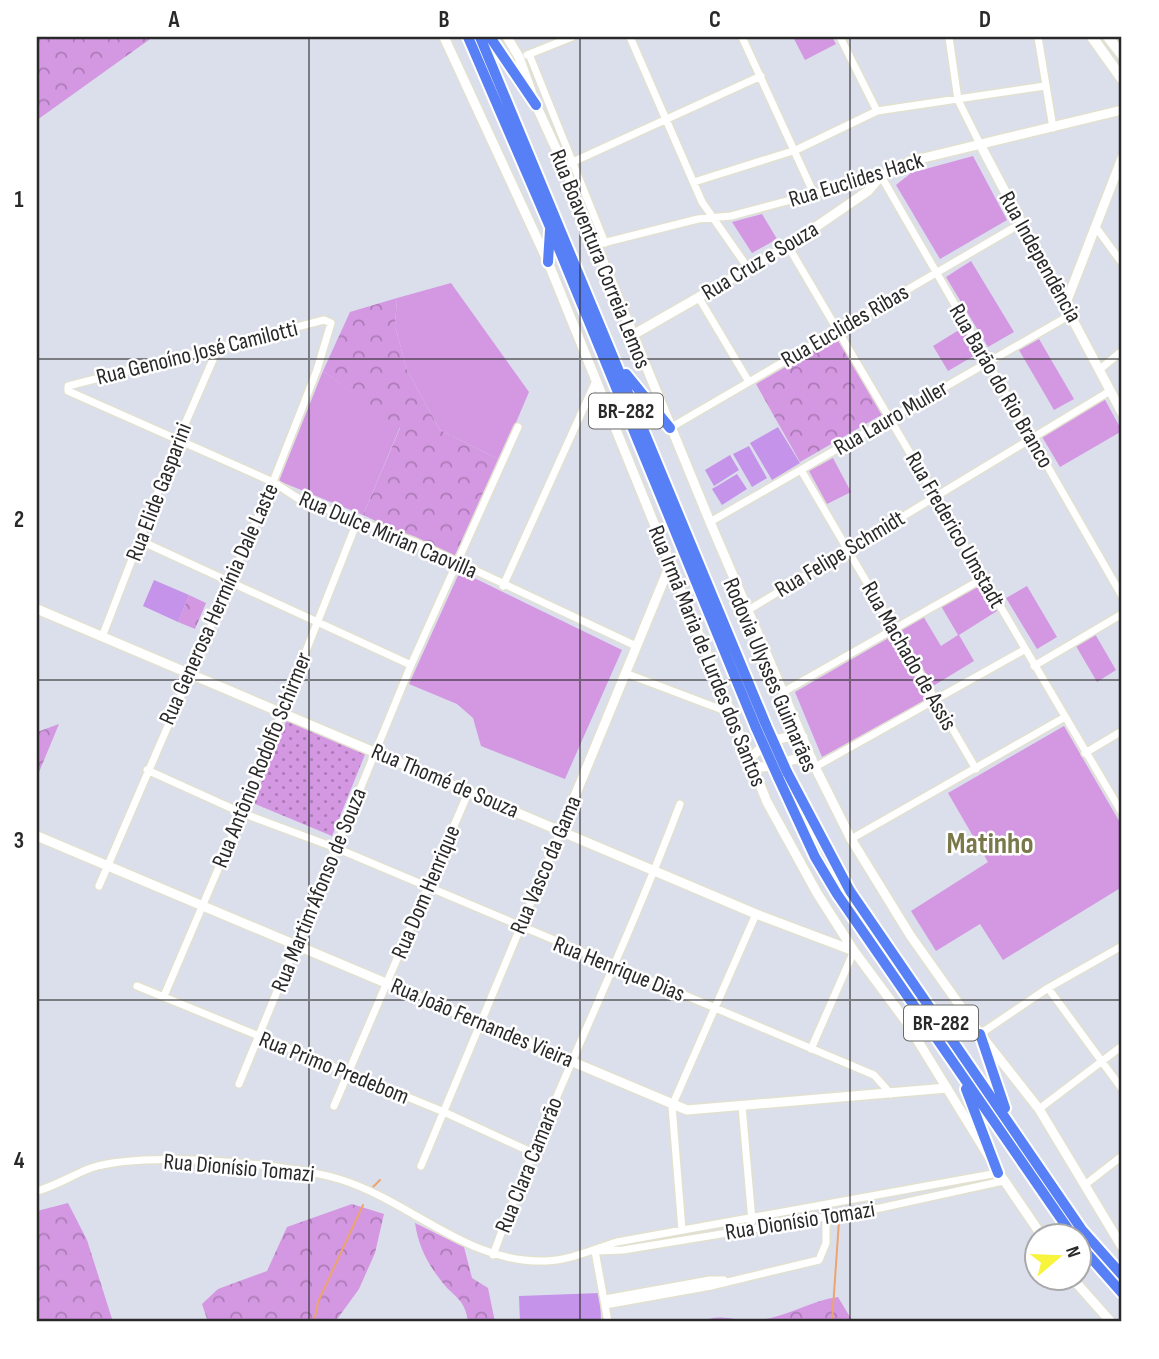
<svg xmlns="http://www.w3.org/2000/svg" width="1159" height="1359" font-family="'Sofia Sans Condensed',sans-serif">
	<style>
		.grass { fill: #d497e2 }
		.forest { fill: url(#forest-crowns) }
		.garden { fill: url(#garden-dots) }
		.pitch { fill: #c593e9 }
		.lines { fill: none; stroke-linecap: round; stroke-linejoin: round }
		.stream { stroke: #eda46e; stroke-width: 2 }
		.minor-casing { stroke: #e2e1d0; stroke-width: 10 }
		.tertiary-casing { stroke: #e2e1d0; stroke-width: 12 }
		.secondary-casing { stroke: #e2e1d0; stroke-width: 13 }
		.trunk-casing { stroke: #fff; stroke-width: 14 }
		.minor { stroke: #fff; stroke-width: 7 }
		.tertiary { stroke: #fff; stroke-width: 9 }
		.secondary { stroke: #fff; stroke-width: 10 }
		.trunk { stroke: #5880f6; stroke-width: 10 }
		.trunk-bridge-casing { stroke: #fff; stroke-width: 14; stroke-linecap: butt }
		.trunk-bridge { stroke: #5880f6; stroke-width: 10 }
		.grid { fill: none; stroke: #292929; stroke-width: 2; stroke-opacity: 0.55 }
		.labels { text-anchor: middle; dominant-baseline: central; stroke-width: 5; stroke-linejoin: round; paint-order: stroke }
		.shield { fill: #fff; stroke: #696969; stroke-width: 2 }
		.shield-label { font-size: 21px; font-weight: bold; fill: #292929 }
		.street-label { font-size: 23px; fill: #292929; stroke: #fff }
		.district-label { font-size: 30px; font-weight: bold; fill: #79784a; stroke: #fff }
		.neatline { fill: none; stroke: #292929; stroke-width: 2.5 }
		.grid-label { font-size: 23px; text-anchor: middle; font-weight: bold; fill: #292929 }
	</style>
	<defs>
		<pattern id="forest-crowns" width="20" height="18" patternUnits="userSpaceOnUse" patternTransform="scale(1.75)"><rect width="20" height="18" fill="#d497e2"/><path d="M2 6a3 3 0 1 1 6 0M12 15a3 3 0 1 1 6 0" fill="none" stroke="#ac7bb7"/></pattern>
		<pattern id="garden-dots" width="8" height="8" patternUnits="userSpaceOnUse" patternTransform="scale(1.75)"><rect width="8" height="8" fill="#d497e2"/><path d="M2 2h.1M6 6h.1" fill="none" stroke="#ac7bb7" stroke-width="1.8" stroke-linecap="round"/></pattern>
	</defs>
	<rect width="100%" height="100%" fill="#dbdfeb"/>
	<path class="grass" d="M793 37H832L836 44 805 60Z
		M973 156 1007 220 940 259 896 185 911 173Z
		M762 214 777 239 752 253 732 222Z
		M971 261 1014 332 988 347 946 277Z
		M451 283 529 392 500 460 440 430 407 370 395 326 397 298Z
		M962 328 977 354 948 371 933 346Z
		M1039 339 1074 399 1054 410 1019 350Z
		M323 371 400 427 363 515 279 481Z
		M1104 398 1122 431 1060 467 1041 435Z
		M833 458 851 492 827 504 809 471Z
		M460 571 622 650 565 779 481 746 473 718 457 704 409 684Z
		M980 582 997 611 959 635 974 661 933 686 899 630 923 616 941 646 958 635 941 606Z
		M1027 586 1057 637 1037 649 1006 598Z
		M1095 634 1116 670 1097 682 1076 646Z
		M892 636 927 699 822 757 795 692Z
		M1064 726 1122 826V887L1003 960 980 924 936 951 911 911 988 862 948 793Z"/>
	<path class="forest" d="M37 37H153L37 120Z
		M397 298 395 326 407 370 440 430 500 460 457 559 363 515 400 428 323 371 350 312Z
		M839 336 883 414 800 462 756 384Z
		M189 595 206 603 195 629 178 622Z
		M59 724 37 777V732Z
		M68 1203 87 1240 113 1322H37V1211Z
		M352 1204 384 1214 375 1253 359 1289 335 1322H208L202 1304 218 1289 267 1271 287 1227Z
		M415 1223 464 1247 472 1278 488 1288 495 1322H468C465 1297 452 1297 439 1278 426 1261 418 1244 415 1223Z
		M838 1297 853 1322H702C719 1312 737 1322 755 1321 785 1318 809 1301 838 1297Z"/>
	<path class="garden" d="M287 719 366 752 332 836 253 803Z"/>
	<path class="pitch" d="M778 427 800 463 772 480 750 443Z
		M749 446 767 478 752 487 733 454Z
		M730 455 739 470 714 486 705 470Z
		M737 474 747 489 722 505 712 489Z
		M154 580 189 595 178 622 143 606Z
		M600 1293 601 1322H520L519 1296Z"/>
	<g class="lines">
		<path class="stream" d="M372 1188 380 1180
			M314 1322 318 1302 363 1205
			M832 1322 839 1221"/>
		<g class="minor-casing">
			<path id="minor" d="M630 37 702 202 748 268
				M742 37 814 194
				M840 37 877 111
				M949 37 958 100 981 146
				M1038 37 1053 128
				M529 54 605 243
				M527 55 572 37
				M564 166 761 76
				M694 182 796 150 877 111 1045 86
				M1095 226 1122 263
				M595 245 698 219 731 216 881 176 1122 596
				M788 246 1122 813
				M699 298 749 382
				M1099 370 1122 351
				M670 428 1020 224
				M801 470 976 769
				M710 522 1072 314
				M141 541 411 665
				M503 586 595 383
				M750 609 1110 391
				M102 637 178 440 218 348
				M1034 666 1122 614
				M625 673 728 712
				M785 691 982 579
				M1085 753 1122 731
				M815 767 1024 650
				M147 770 242 813 336 848 874 1075 891 1094
				M851 839 1065 717
				M99 886 273 482 317 370 331 323 324 320 68 386V391L273 482 299 499 415 542 636 646
				M137 986 444 1112 531 1152
				M1048 988 1122 1089
				M164 996 242 813 357 522
				M980 1034 1048 988 1122 946
				M811 1049 854 951
				M239 1084 411 665 518 427
				M334 1106 468 793
				M742 1106 752 1221
				M1039 1109 1122 1046
				M421 1166 561 830
				M1086 1184 1122 1156
				M37 1191C56 1186 72 1175 91 1168 145 1151 284 1163 339 1179 411 1201 467 1264 546 1261 571 1260 594 1249 617 1242L998 1173
				M682 1230 672 1106 756 914
				M595 1251 623 1250 880 1208 1003 1181
				M595 1251 608 1322
				M493 1255C549 1102 623 956 680 804
				M605 1299 710 1280H724
				M605 1305 711 1286 819 1260 826 1243V1214"/>
		</g>
		<g class="tertiary-casing">
			<path id="tertiary" d="M444 37 548 262 767 802 817 893 854 951 905 1020 988 1155
				M507 37 519 57 536 105 564 166 710 522 815 767 851 839 910 935 980 1034 1039 1109 1122 1247
				M981 146 1122 413
				M1066 303 1122 158
				M631 336 788 246 868 191 881 176 911 161 1122 110
				M37 609 756 914 854 951
				M749 760C764 742 780 735 803 737
				M752 766C774 771 790 755 812 759
				M561 830 670 565
				M37 836 687 1110 947 1088
				M995 1167 1042 1236
				M1072 1278 1111 1322"/>
		</g>
		<g class="secondary-casing">
			<path id="secondary" d="M1092 37 1122 79
				M1108 37 1122 55"/>
		</g>
		<g class="trunk-casing">
			<path id="trunk" d="M468 37 550 227 756 728
				M480 37 766 725
				M490 37 536 105
				M548 262 550 230
				M626 374 670 428
				M787 772 850 891 1082 1230 1122 1275
				M778 777 815 857 837 894 1073 1236
				M980 1034 1005 1108
				M966 1089 998 1173
				M1078 1243 1122 1293"/>
		</g>
		<use href="#minor" class="minor"/>
		<use href="#tertiary" class="tertiary"/>
		<use href="#secondary" class="secondary"/>
		<use href="#trunk" class="trunk"/>
		<g class="trunk-bridge-casing">
			<path id="trunk-bridge" d="M766 725 787 772
				M756 728 778 777"/>
		</g>
		<use href="#trunk-bridge" class="trunk-bridge"/>
	</g>
	<path class="grid" d="M309 37V1322M580 37V1322M850 37V1322M37 359H1122M37 680H1122M37 1000H1122"/>
	<g class="labels">
		<g class="shield">
			<rect x="589" y="393.5" width="74" height="35" rx="5"/>
			<rect x="904" y="1005.5" width="74" height="35" rx="5"/>
		</g>
		<g class="shield-label">
			<text x="626" y="411">BR-282</text>
			<text x="941" y="1023">BR-282</text>
		</g>
		<g class="street-label">
			<text transform="translate(856 180) rotate(-17)">Rua Euclides Hack</text>
			<text transform="translate(1040 257) rotate(61)">Rua Independência</text>
			<text transform="translate(600 259) rotate(68)">Rua Boaventura Correia Lemos</text>
			<text transform="translate(760 261) rotate(-31)">Rua Cruz e Souza</text>
			<text transform="translate(845 326) rotate(-30)">Rua Euclides Ribas</text>
			<text transform="translate(197 353) rotate(-14)">Rua Genoíno José Camilotti</text>
			<text transform="translate(1001 386) rotate(60)">Rua Barão do Rio Branco</text>
			<text transform="translate(891 418) rotate(-30)">Rua Lauro Muller</text>
			<text transform="translate(159 492) rotate(-69)">Rua Elide Gasparini</text>
			<text transform="translate(955 530) rotate(60)">Rua Frederico Umstadt</text>
			<text transform="translate(388 535) rotate(23)">Rua Dulce Mirian Caovilla</text>
			<text transform="translate(840 554) rotate(-31)">Rua Felipe Schmidt</text>
			<text transform="translate(219 604) rotate(-66)">Rua Generosa Hermínia Dale Laste</text>
			<text transform="translate(707 656) rotate(68)">Rua Irmã Maria de Lurdes dos Santos</text>
			<text transform="translate(909 656) rotate(60)">Rua Machado de Assis</text>
			<text transform="translate(770 675) rotate(67)">Rodovia Ulysses Guimarães</text>
			<text transform="translate(262 760) rotate(-68)">Rua Antônio Rodolfo Schirmer</text>
			<text transform="translate(445 781) rotate(23)">Rua Thomé de Souza</text>
			<text transform="translate(546 865) rotate(-67)">Rua Vasco da Gama</text>
			<text transform="translate(319 890) rotate(-68)">Rua Martim Afonso de Souza</text>
			<text transform="translate(426 892) rotate(-67)">Rua Dom Henrique</text>
			<text transform="translate(619 969) rotate(22)">Rua Henrique Dias</text>
			<text transform="translate(482 1023) rotate(23)">Rua João Fernandes Vieira</text>
			<text transform="translate(334 1068) rotate(22)">Rua Primo Predebom</text>
			<text transform="translate(529 1165) rotate(-68)">Rua Clara Camarão</text>
			<text transform="translate(239 1168) rotate(5)">Rua Dionísio Tomazi</text>
			<text transform="translate(800 1221) rotate(-9)">Rua Dionísio Tomazi</text>
		</g>
		<g class="district-label">
			<text x="990" y="844">Matinho</text>
		</g>
	</g>
	<rect width="1159" height="1359" fill="none" stroke="#ffffff" stroke-width="77"/>
	<g transform="translate(1058 1257) rotate(71)"><circle r="33" fill="#ffffff" stroke="#a9a9a9" stroke-width="2"/>
	<path d="M0-5L12 26L0 18L-12 26Z" fill="#f8f33b"/>
	<text y="-10" font-size="19" font-weight="bold" text-anchor="middle" fill="#292929">N</text>
	</g>
	<rect x="38" y="38" width="1082" height="1282" class="neatline"/>
	<g class="grid-label">
		<text x="174" y="27">A</text>
		<text x="444" y="27">B</text>
		<text x="715" y="27">C</text>
		<text x="985" y="27">D</text>
		<text x="19" y="207">1</text>
		<text x="19" y="527">2</text>
		<text x="19" y="848">3</text>
		<text x="19" y="1168">4</text>
	</g>
</svg>
